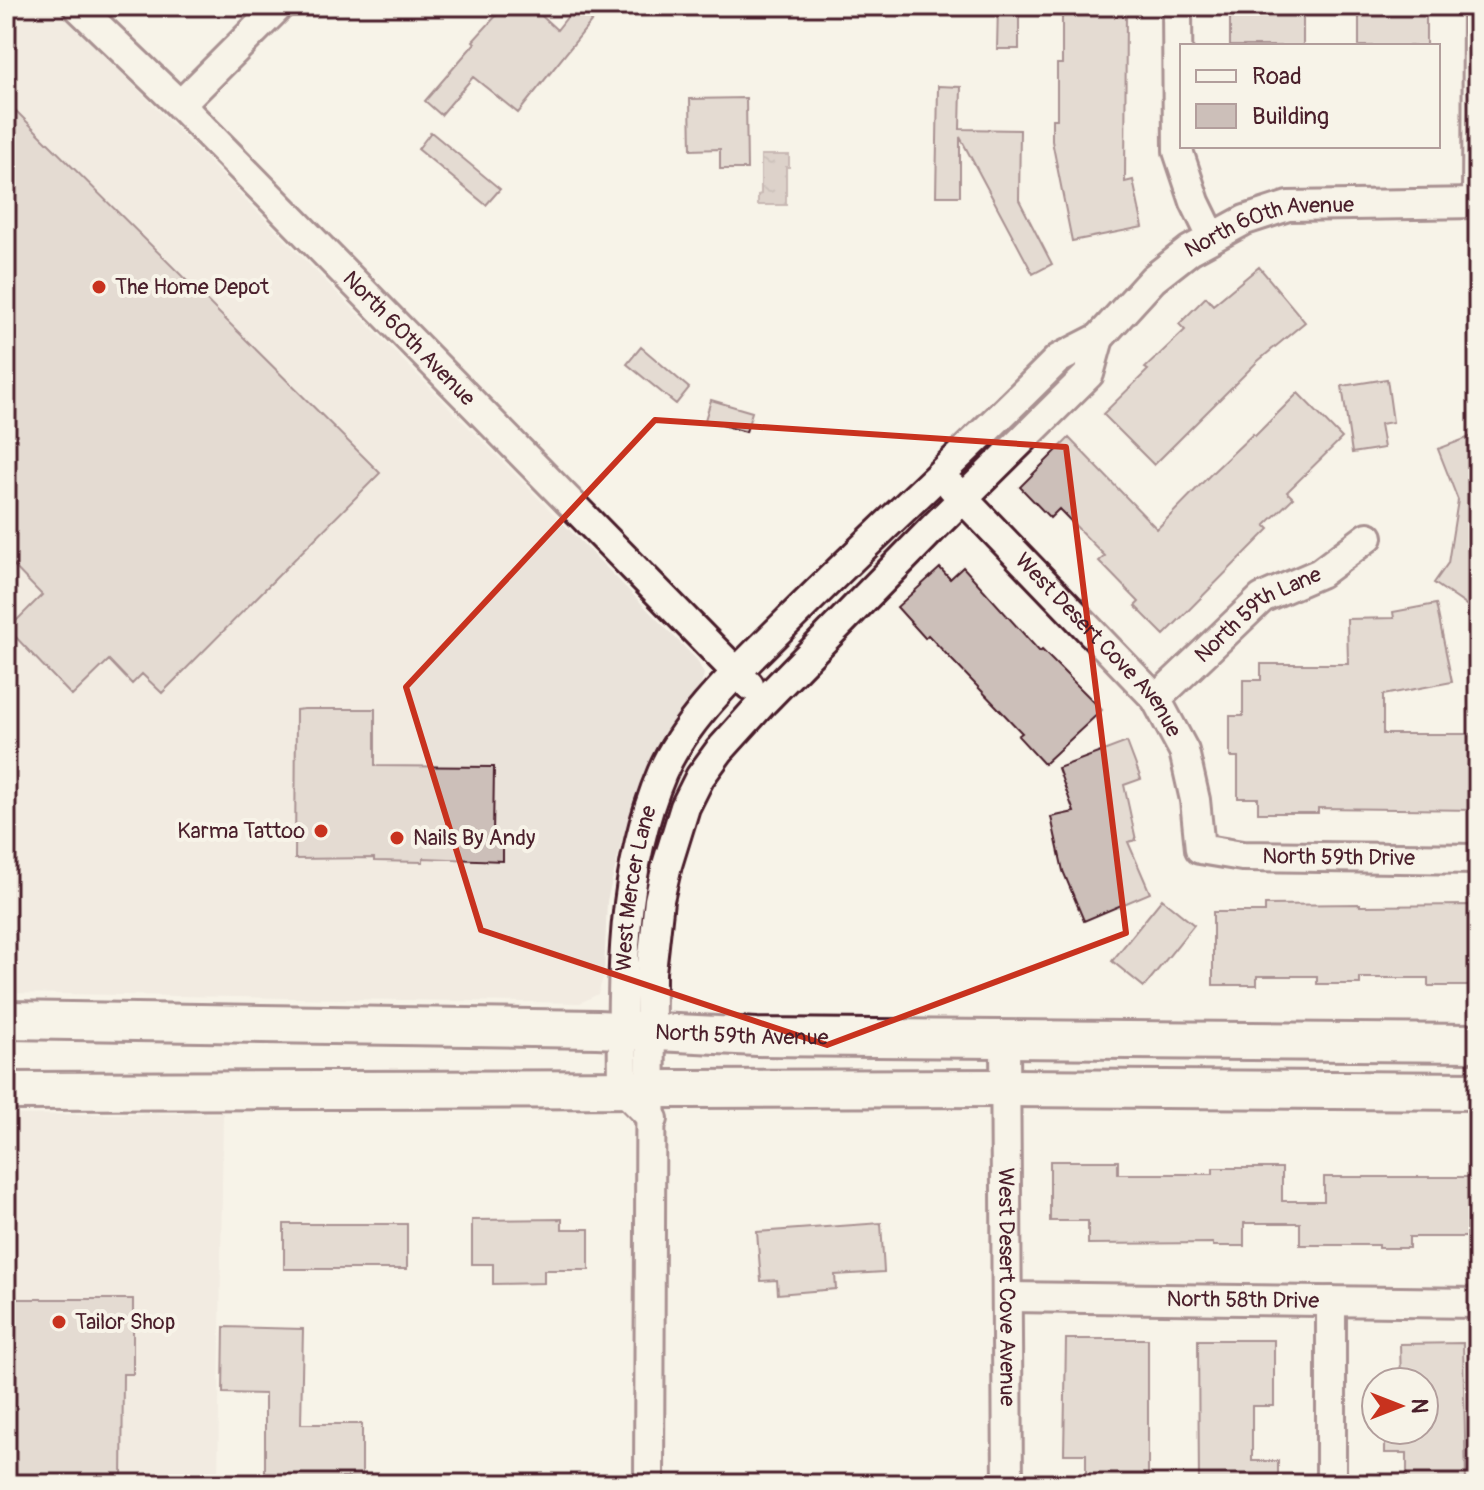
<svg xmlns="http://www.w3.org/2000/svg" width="1484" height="1490" font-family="Pangolin,sans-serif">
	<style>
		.built { fill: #eae3da }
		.water { fill: url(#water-ripples); stroke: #8e7275; stroke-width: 2 }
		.building { fill: #ccbfb9; stroke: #4a1f2b; stroke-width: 2 }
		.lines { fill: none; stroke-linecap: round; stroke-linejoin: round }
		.minor-casing { stroke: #4a1f2b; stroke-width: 34 }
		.major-casing { stroke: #4a1f2b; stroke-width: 42 }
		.minor { stroke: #f7f3e8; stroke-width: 28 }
		.major { stroke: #f7f3e8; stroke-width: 36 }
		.marked { fill: none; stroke: #c8321e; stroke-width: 6; stroke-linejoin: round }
		.poi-dot { fill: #c8321e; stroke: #f7f3e8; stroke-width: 3 }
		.labels { text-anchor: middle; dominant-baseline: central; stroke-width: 8; stroke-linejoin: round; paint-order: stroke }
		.street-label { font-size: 22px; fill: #4a1f2b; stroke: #f7f3e8 }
		.poi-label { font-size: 22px; fill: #4a1f2b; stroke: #f7f3e8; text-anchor: start }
	</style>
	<defs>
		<pattern id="water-ripples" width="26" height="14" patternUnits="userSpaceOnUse" patternTransform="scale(2)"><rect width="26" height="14" fill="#bcaaa7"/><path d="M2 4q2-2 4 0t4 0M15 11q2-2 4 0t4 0" fill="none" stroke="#9b8a88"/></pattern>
	</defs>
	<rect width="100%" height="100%" fill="#f7f3e8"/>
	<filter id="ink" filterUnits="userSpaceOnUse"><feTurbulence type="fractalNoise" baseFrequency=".0125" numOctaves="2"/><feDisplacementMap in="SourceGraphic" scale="16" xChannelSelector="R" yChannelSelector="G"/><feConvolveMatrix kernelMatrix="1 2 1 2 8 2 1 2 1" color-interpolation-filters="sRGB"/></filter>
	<g filter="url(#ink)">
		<path class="built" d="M6 6H56L697 660 704 674 698 697 655 758 622 840 607 901 604 975 598 994 580 1003 6 993Z
			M223 1113 218 1484H6V1115Z"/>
		<path class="water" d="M761 155H789V167H786V205H758V195L761 194Z"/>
		<path class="building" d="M505 6H531L557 30 576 6H604L518 113 473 77 441 115 425 101 475 43 473 41Z
			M998 6H1019V49H997Z
			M1230 6H1303V46H1230Z
			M1359 6H1426V46H1359Z
			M1062 9H1126L1125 182 1133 180 1143 227 1072 241 1052 141V119H1057V64H1062Z
			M938 86 961 87 960 129 1020 130 1019 200 1052 264 1033 274 960 137V196H936Z
			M746 98 747 169H720V149L691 150 690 99Z
			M6 101 380 473 162 693 142 674 132 684 109 660 72 696 8 629 42 595 6 558Z
			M431 132 500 189 486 205 418 149Z
			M1259 267 1305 322 1258 361 1154 465 1103 414 1148 370 1145 368 1185 330 1179 324 1206 297 1213 305Z
			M641 347 689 388 676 404 627 364Z
			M1387 379 1393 422 1380 424 1384 448 1352 453 1342 386Z
			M1298 393 1342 438 1287 492 1293 498 1265 525 1269 529 1164 635 1135 606 1139 602 1099 561 1105 556 1059 509 1050 518 1020 487 1069 438 1157 529 1213 472 1253 434 1255 436Z
			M711 400 752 412 746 432 705 420Z
			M1478 434V613L1434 583 1448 563 1458 500 1438 449Z
			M963 567 1040 652 1042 650 1102 710 1044 764 1018 736 1022 733 928 635 925 638 897 607 940 568 950 579Z
			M1436 604 1452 682 1383 695V734H1478V810L1318 808V813H1258V798H1238V757H1230V716H1243V680H1261V664H1348L1347 619 1394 618 1393 612Z
			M304 709H375V766L494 767 493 835H503V861L423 858V862L374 861V858L295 859 296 710Z
			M1127 742 1141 779 1124 785 1136 840 1128 842 1150 893 1084 921 1063 871 1051 817 1074 812 1058 768Z
			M1162 899 1194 925 1144 987 1112 961Z
			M1360 904V906L1470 905V986H1428V978H1360V984H1317V976H1257V985H1213V912H1265V905Z
			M1050 1161H1118V1174H1213V1168H1282V1201H1324V1177H1478V1237H1409V1248H1379V1245H1300V1223H1244V1246H1213V1243L1088 1244V1221H1050Z
			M562 1219V1229H589V1270H544V1283L493 1284V1264H472V1220Z
			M881 1223 884 1272 835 1275 836 1289 778 1294 777 1280 761 1281 757 1232Z
			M284 1224H407V1269H284Z
			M6 1299H133V1374H123L122 1484H6Z
			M224 1327 303 1329 301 1424H362V1478H265V1394L223 1393Z
			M1066 1339H1148V1484H1086V1454H1064Z
			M1198 1340H1274V1406H1252V1461H1278V1484H1199Z
			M1463 1343 1466 1484H1407V1453H1385V1430H1424V1382H1401L1400 1344Z"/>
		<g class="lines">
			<g class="minor-casing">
				<g id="minor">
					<path id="s1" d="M77 6 180 105 749 685"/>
					<path d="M1177 6 1178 151 1195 202 1212 237"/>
					<path d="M180 105 279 6"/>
					<path d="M1477 203 1478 6"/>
					<path id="s2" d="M952 487 1156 699 1184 751 1195 800 1200 849 1242 856 1478 859"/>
					<path id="s3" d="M1156 699 1262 598 1320 573 1368 537"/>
					<path id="s4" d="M1005 1041 1008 1484"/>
					<path id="s5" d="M653 1119 623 1089C622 984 620 872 662 773 685 719 739 670 780 629 871 537 967 451 1058 359L1099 338 1153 279 1190 250 1245 220 1288 206 1478 203"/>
					<path id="s6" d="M1007 1297 1478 1303"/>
					<path d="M649 1484 651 972 659 900 667 865 685 807 700 777 719 751 764 701 936 525 1089 374 1099 338"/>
					<path d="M1331 1484V1301"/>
				</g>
			</g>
			<g class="major-casing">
				<g id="major">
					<path id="s7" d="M6 1020 597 1029 757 1037 1478 1043"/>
					<path d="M6 1091 1006 1088 1478 1091"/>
				</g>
			</g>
			<use href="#minor" class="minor"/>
			<use href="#major" class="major"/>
		</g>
	</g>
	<path d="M0 0H1484V1490H0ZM655 420 1066 447 1126 933 827 1045 481 930 406 687Z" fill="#f7f3e8" fill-opacity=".55" fill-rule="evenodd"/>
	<path class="marked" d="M655 420 1066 447 1126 933 827 1045 481 930 406 687Z"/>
	<g class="poi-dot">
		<circle cx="99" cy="287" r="8"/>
		<circle cx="321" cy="831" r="8"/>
		<circle cx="397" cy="838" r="8"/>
		<circle cx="59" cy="1322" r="8"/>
	</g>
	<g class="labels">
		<g class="street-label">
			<text stroke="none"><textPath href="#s5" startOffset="1196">North 60th Avenue</textPath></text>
			<text stroke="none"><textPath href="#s1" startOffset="470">North 60th Avenue</textPath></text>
			<text stroke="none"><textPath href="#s3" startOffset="134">North 59th Lane</textPath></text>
			<text stroke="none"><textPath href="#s2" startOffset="216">West Desert Cove Avenue</textPath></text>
			<text stroke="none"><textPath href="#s2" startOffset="592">North 59th Drive</textPath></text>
			<text stroke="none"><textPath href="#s5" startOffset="244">West Mercer Lane</textPath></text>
			<text stroke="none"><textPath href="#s7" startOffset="736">North 59th Avenue</textPath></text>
			<text stroke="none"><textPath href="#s4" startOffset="246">West Desert Cove Avenue</textPath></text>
			<text stroke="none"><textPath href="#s6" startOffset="236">North 58th Drive</textPath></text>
		</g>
		<g class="poi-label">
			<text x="115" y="287">The Home Depot</text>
			<text x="305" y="831" text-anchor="end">Karma Tattoo</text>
			<text x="413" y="838">Nails By Andy</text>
			<text x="75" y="1322">Tailor Shop</text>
		</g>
	</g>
	<rect width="1484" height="1490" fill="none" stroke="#f7f3e8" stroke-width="32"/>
	<rect x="16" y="16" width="1452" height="1458" fill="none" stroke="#4a1f2b" stroke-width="3" filter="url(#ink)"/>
	<rect x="1180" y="44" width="260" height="104" fill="#f7f3e8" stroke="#b29e9c" stroke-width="2"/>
	<rect x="1196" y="70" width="40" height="12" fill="#f7f3e8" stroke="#b29e9c" stroke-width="2"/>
	<text x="1252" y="84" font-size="24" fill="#4a1f2b">Road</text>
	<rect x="1196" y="104" width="40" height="24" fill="#ccbfb9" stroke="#b29e9c" stroke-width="2"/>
	<text x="1252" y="124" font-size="24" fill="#4a1f2b">Building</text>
	<g transform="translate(1400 1406) rotate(90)"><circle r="38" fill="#f7f3e8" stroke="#b29e9c" stroke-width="2"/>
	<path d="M0-6L14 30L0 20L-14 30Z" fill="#c8321e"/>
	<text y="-12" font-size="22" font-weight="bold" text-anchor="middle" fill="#4a1f2b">N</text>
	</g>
</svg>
